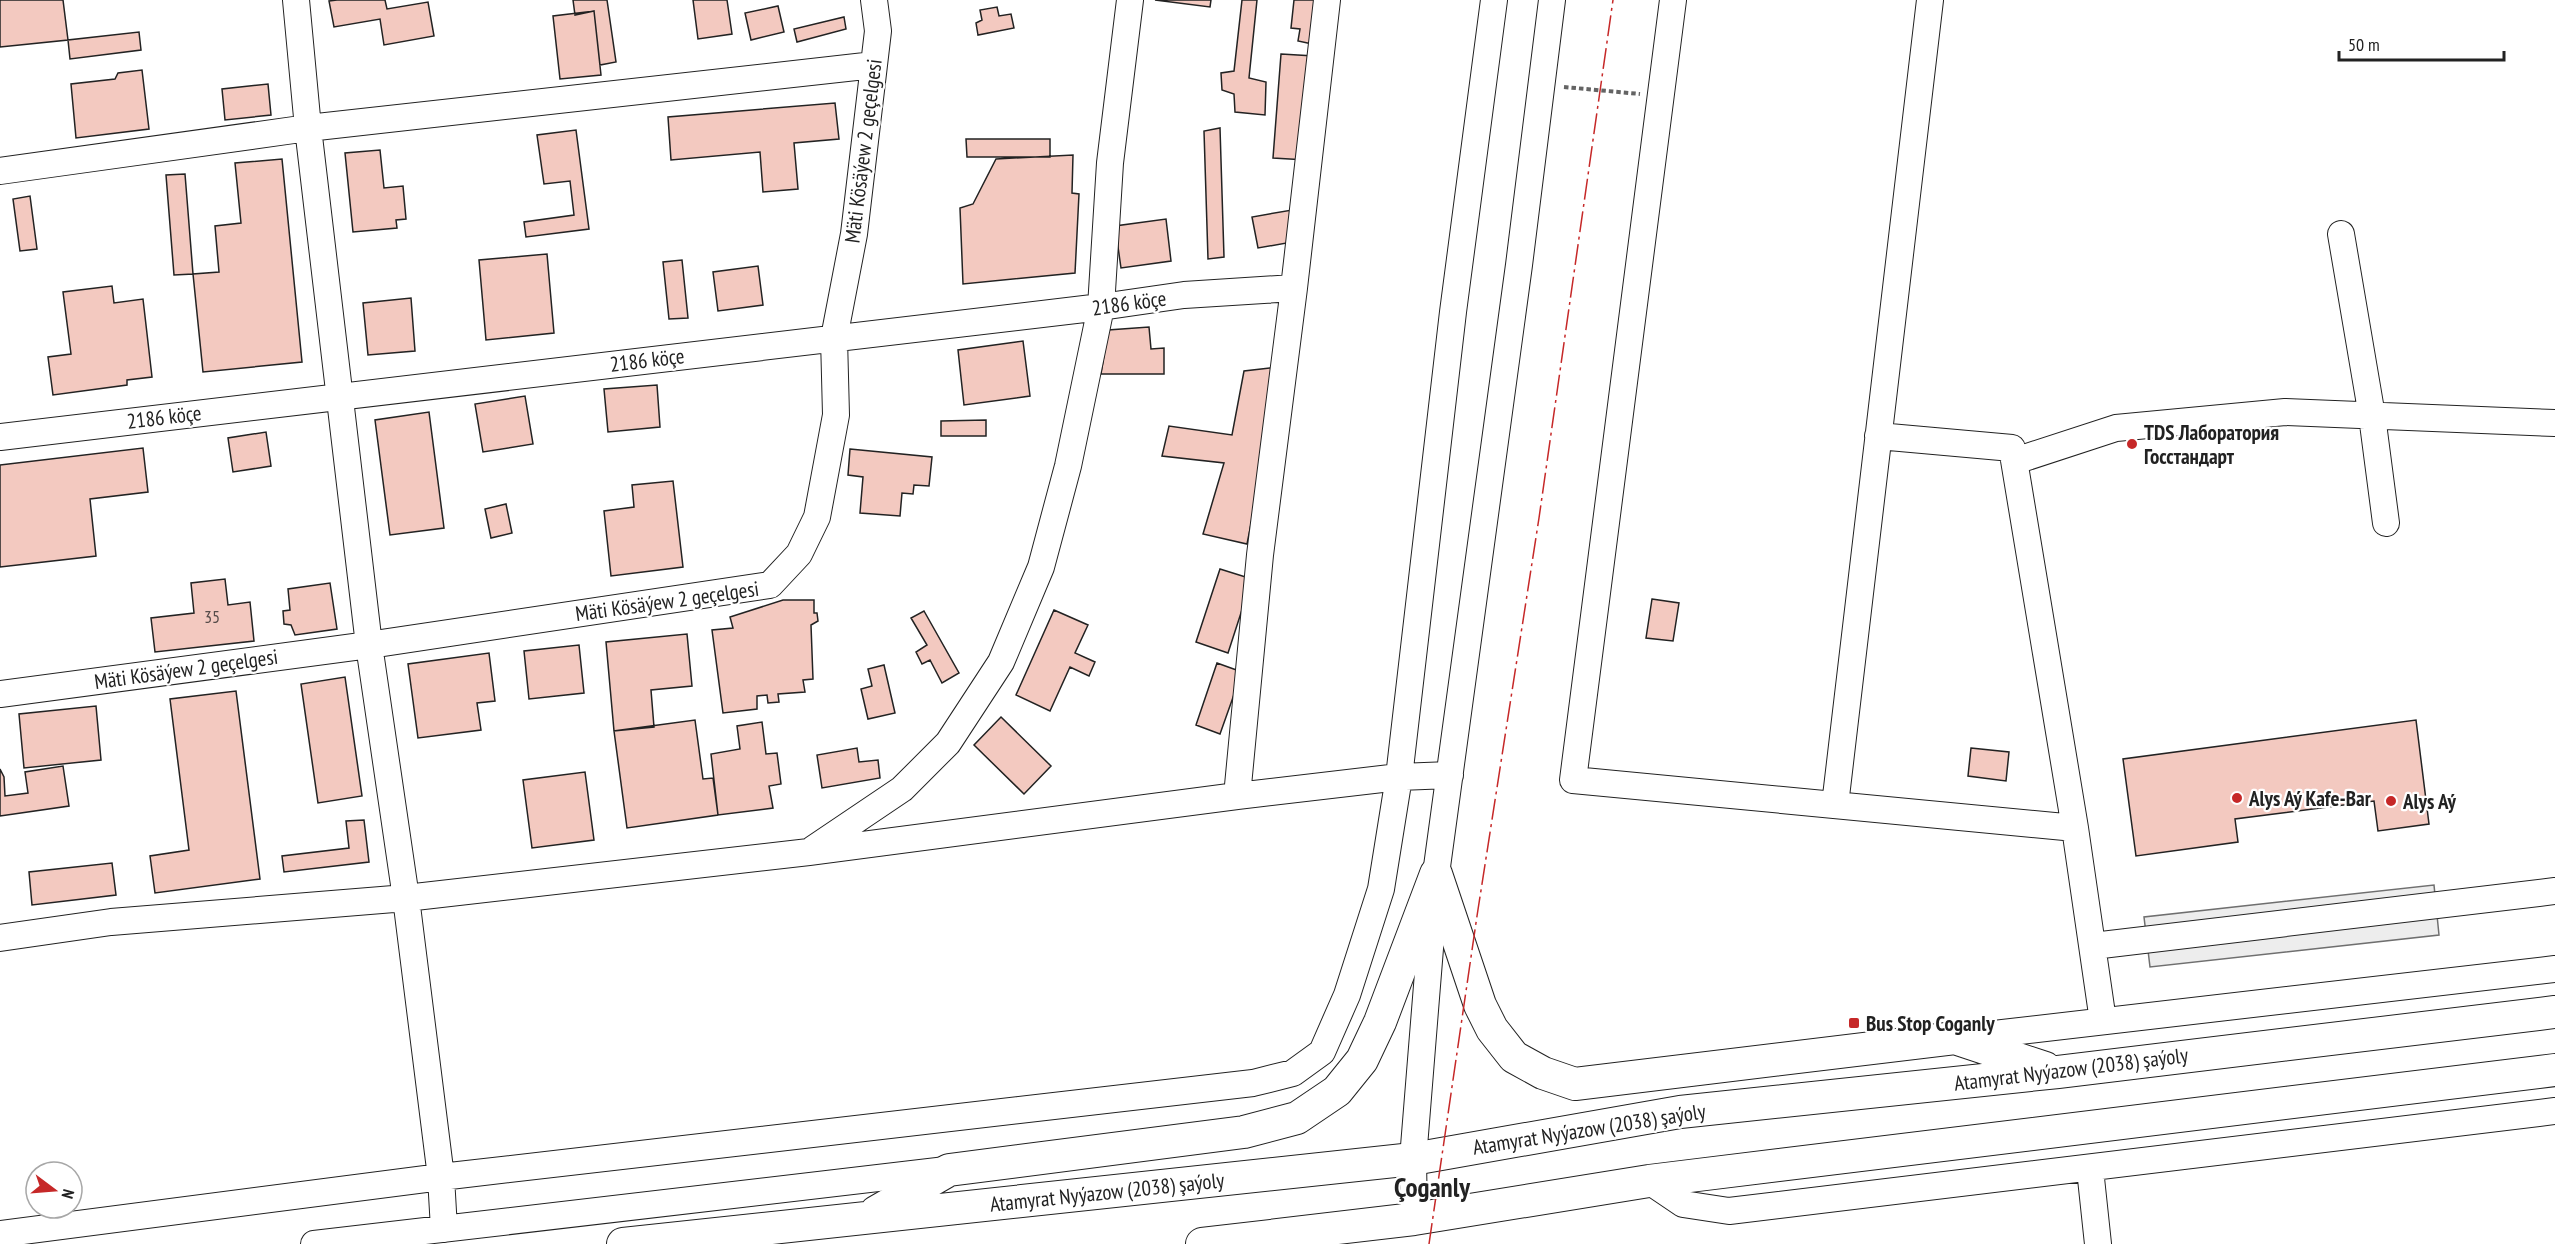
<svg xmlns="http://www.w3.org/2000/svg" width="2555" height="1244" font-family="'PT Sans Narrow',sans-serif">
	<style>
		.parking { fill: #ededed; stroke: #6f6f6f; stroke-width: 1.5 }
		.building { fill: #f3c9c0; stroke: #222; stroke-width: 1.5 }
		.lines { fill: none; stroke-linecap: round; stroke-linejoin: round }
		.minor-casing { stroke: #222; stroke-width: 28 }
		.major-casing { stroke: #222; stroke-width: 34 }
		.path { stroke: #646464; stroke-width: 4; stroke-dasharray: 4.5 3; stroke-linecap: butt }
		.minor { stroke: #fff; stroke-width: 26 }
		.major { stroke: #fff; stroke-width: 32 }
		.power { stroke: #c62828; stroke-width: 1.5; stroke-dasharray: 21 4.5 3 4.5; stroke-linecap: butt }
		.poi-dot { fill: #c62828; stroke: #fff; stroke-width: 2 }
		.labels { text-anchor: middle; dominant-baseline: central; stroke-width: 4.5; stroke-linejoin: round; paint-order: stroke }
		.number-label { font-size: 18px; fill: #564c4a }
		.street-label { font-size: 21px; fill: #222; stroke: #fff }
		.poi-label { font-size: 21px; font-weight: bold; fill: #222; stroke: #fff; text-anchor: start }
		.district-label { font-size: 27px; font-weight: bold; fill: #222; stroke: #fff }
	</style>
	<rect width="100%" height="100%" fill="#fff"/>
	<path class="parking" d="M2434 885 2439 935 2150 967 2144 917Z"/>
	<path class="building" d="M0 0H63L68 40 0 47Z
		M337 0H385L387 9 428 2 434 36 384 45 380 19 334 27 329 1Z
		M573 0H607L616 62 600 65 594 11 575 15Z
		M693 0H727L732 34 698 39Z
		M1155 0H1211L1210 7Z
		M1242 0H1257L1249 78 1266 82 1265 115 1235 112 1234 94 1222 90 1221 73 1234 71Z
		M1294 0H1323L1317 45 1298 41 1300 29 1291 28Z
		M778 6 784 32 751 40 745 13Z
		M997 7 999 16 1011 14 1014 28 978 35 976 23 982 20 980 10Z
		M594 11 601 75 560 79 553 16Z
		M844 17 846 29 797 42 794 29Z
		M139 32 141 50 70 59 68 40Z
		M1281 54 1314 56 1306 160 1273 158Z
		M142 70 149 129 76 138 71 84 115 79 118 73Z
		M268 84 271 115 225 120 222 89Z
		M835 103 839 139 794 143 798 189 763 192 760 152 671 160 668 117Z
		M1220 128 1224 257 1208 259 1204 131Z
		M576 130 589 229 526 237 524 222 574 215 570 181 544 184 537 135Z
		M966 139H1050V157H967Z
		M380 150 384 188 403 186 406 219 396 220 397 228 353 232 345 153Z
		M1073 155 1072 193 1079 194 1075 273 963 284 960 208 973 204 996 159Z
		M282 159 302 362 203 372 193 274 219 272 215 226 241 223 235 163Z
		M185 174 193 274 174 275 166 175Z
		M30 196 37 249 20 251 13 199Z
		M1292 210 1298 241 1258 248 1252 217Z
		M1166 219 1171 261 1121 268 1115 226Z
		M547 254 554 333 486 340 479 260Z
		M682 260 688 318 669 319 663 262Z
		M758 266 763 305 718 311 713 272Z
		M112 286 114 303 143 299 152 377 127 380V385L53 395 48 357 71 354 63 292Z
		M411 298 415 351 368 355 363 303Z
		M1149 327 1151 349 1164 348V374H1101L1108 330Z
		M1023 341 1030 396 964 405 958 350Z
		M1278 367 1262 469 1247 544 1203 534 1224 463 1162 456 1169 426 1232 435 1244 371Z
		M657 385 660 427 608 432 604 389Z
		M525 396 533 444 483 452 475 404Z
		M429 412 444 528 390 535 375 420Z
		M986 420V436H941V421Z
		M266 432 271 466 233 472 228 438Z
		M143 448 148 492 90 499 96 556 0 567V465Z
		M850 449 932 457 929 486 914 485 913 494 902 493 900 516 860 513 863 477 848 475Z
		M673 481 683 567 611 576 604 511 634 507 632 485Z
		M506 504 512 533 491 538 485 509Z
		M1220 569 1252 579 1228 653 1196 642Z
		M225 579 228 605 250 602 254 641 155 652 151 618 194 613 191 583Z
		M330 583 337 629 295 635 291 625 284 624 283 611 290 610 288 589Z
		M1652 599 1679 603 1673 641 1646 638Z
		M783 600H814V613H817L818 621 811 625 813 679 803 680 805 692 778 694 779 702 768 703 767 695 757 696V709L723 713 712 630 733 628 730 617Z
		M1054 610 1088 625 1075 653 1095 662 1089 676 1070 667 1050 711 1016 695Z
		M924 611 959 673 942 683 930 660 922 664 916 652 927 645 911 618Z
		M687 634 692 686 651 690 654 727 614 731 606 642Z
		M579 645 584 693 529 699 524 651Z
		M489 653 495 701 477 703 481 730 418 738 408 664Z
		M1217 663 1242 672 1220 734 1196 725Z
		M884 665 895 713 868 719 861 689 872 686 868 669Z
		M345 677 362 796 318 803 301 684Z
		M236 691 260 879 155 893 150 856 189 850 170 699Z
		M96 706 101 760 24 768 19 714Z
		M1001 717 1051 766 1024 794 974 745Z
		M695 720 703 779 713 778 718 815 627 828 614 731Z
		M2416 720 2429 824 2378 831 2374 801 2235 819 2238 842 2136 856 2123 759Z
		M762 722 766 754 777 753 781 784 769 786 773 808 718 815 711 754 740 749 737 726Z
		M857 748 859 762 878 760 880 778 822 788 817 755Z
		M1971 748 2009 752 2006 781 1968 776Z
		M63 766 69 806 0 816V769L4 777 5 796 28 793 25 772Z
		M585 772 594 840 532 848 523 780Z
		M364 820 369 862 284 872 282 856 349 848 346 821Z
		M112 863 116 895 32 905 29 872Z"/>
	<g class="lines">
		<g class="minor-casing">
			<path id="minor" d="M296 0 308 128 369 645 406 898 441 1177 444 1229
				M1673 0 1573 780 2075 828
				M0 171 308 128 874 65
				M2341 234 2372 416 2386 523
				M1878 436 2012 448 2075 828 2103 1021
				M0 437 1101 307 1184 295 1294 288
				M2015 461 2116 428 2285 412 2555 423
				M0 694 369 645 770 585 799 554 817 517 836 415 834 338 854 234 878 31 874 0
				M1237 796 1399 777 1450 775
				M1835 805 1930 0
				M813 849 902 789 948 743 1001 662 1041 567 1068 466 1101 307 1110 163 1130 0
				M0 938 111 922 406 898 809 852 1237 796 1260 555 1294 288 1327 0
				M2093 946 2555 891
				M1959 1038 2555 969
				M2090 1169 2098 1244
				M1649 1181 1683 1204 1729 1211 2555 1111
				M1414 1219 1413 1159 1436 874 1519 265 1552 0
				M0 1234 441 1177 1253 1083 1293 1073 1322 1052 1347 995 1381 889 1399 777 1453 312 1494 0
				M314 1244 946 1170"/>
		</g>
		<g class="major-casing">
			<path id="major" d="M1436 874 1480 1005 1492 1029 1514 1057 1543 1073 1575 1084 1955 1038 2045 1068
				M876 1212 949 1170 1244 1132 1297 1118 1337 1091 1362 1060 1380 1022 1436 874
				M623 1244 1413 1159 1680 1112 2058 1072 2555 1012
				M1202 1244 1414 1219 1649 1181 2555 1070"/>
		</g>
		<path class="path" d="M1564 87 1640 94"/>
		<use href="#minor" class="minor"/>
		<use href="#major" class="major"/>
		<path class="power" d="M1429 1244 1477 916 1539 518 1613 0"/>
	</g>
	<g class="poi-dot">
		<circle cx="2132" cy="444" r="6"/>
		<circle cx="2237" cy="798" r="6"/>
		<circle cx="2391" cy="801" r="6"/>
		<rect x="1848" y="1017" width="12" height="12" rx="3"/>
	</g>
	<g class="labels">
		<g class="number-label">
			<text x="212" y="616">35</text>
		</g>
		<g class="street-label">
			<text transform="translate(863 151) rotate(-83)">Mäti Kösäýew 2 geçelgesi</text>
			<text transform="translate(1129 303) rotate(-8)">2186 köçe</text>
			<text transform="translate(647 360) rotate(-7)">2186 köçe</text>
			<text transform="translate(164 417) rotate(-7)">2186 köçe</text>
			<text transform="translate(667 601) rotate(-8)">Mäti Kösäýew 2 geçelgesi</text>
			<text transform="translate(186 669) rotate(-8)">Mäti Kösäýew 2 geçelgesi</text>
			<text transform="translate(2071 1069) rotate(-7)">Atamyrat Nyýazow (2038) şaýoly</text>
			<text transform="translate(1589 1129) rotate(-9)">Atamyrat Nyýazow (2038) şaýoly</text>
			<text transform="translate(1107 1192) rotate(-6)">Atamyrat Nyýazow (2038) şaýoly</text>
		</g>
		<g class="poi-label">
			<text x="2144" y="432">TDS Лаборатория<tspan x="2144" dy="24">Госстандарт</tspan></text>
			<text x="2249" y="798">Alys Aý Kafe-Bar</text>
			<text x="2403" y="801">Alys Aý</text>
			<text x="1866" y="1023">Bus Stop Coganly</text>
		</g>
		<g class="district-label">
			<text x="1432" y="1187">Çoganly</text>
		</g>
	</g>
	<g transform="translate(54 1190) rotate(106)"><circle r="28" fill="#ffffff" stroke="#a7a7a7" stroke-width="1.5"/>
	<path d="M0-4.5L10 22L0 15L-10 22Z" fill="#c62828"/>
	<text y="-9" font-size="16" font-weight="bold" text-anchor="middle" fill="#222222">N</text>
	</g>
	<path d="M2339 51v9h165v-9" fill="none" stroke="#222222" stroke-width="3"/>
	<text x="2348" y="51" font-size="18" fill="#222222" stroke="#ffffff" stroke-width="4.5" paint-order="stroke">50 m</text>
</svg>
